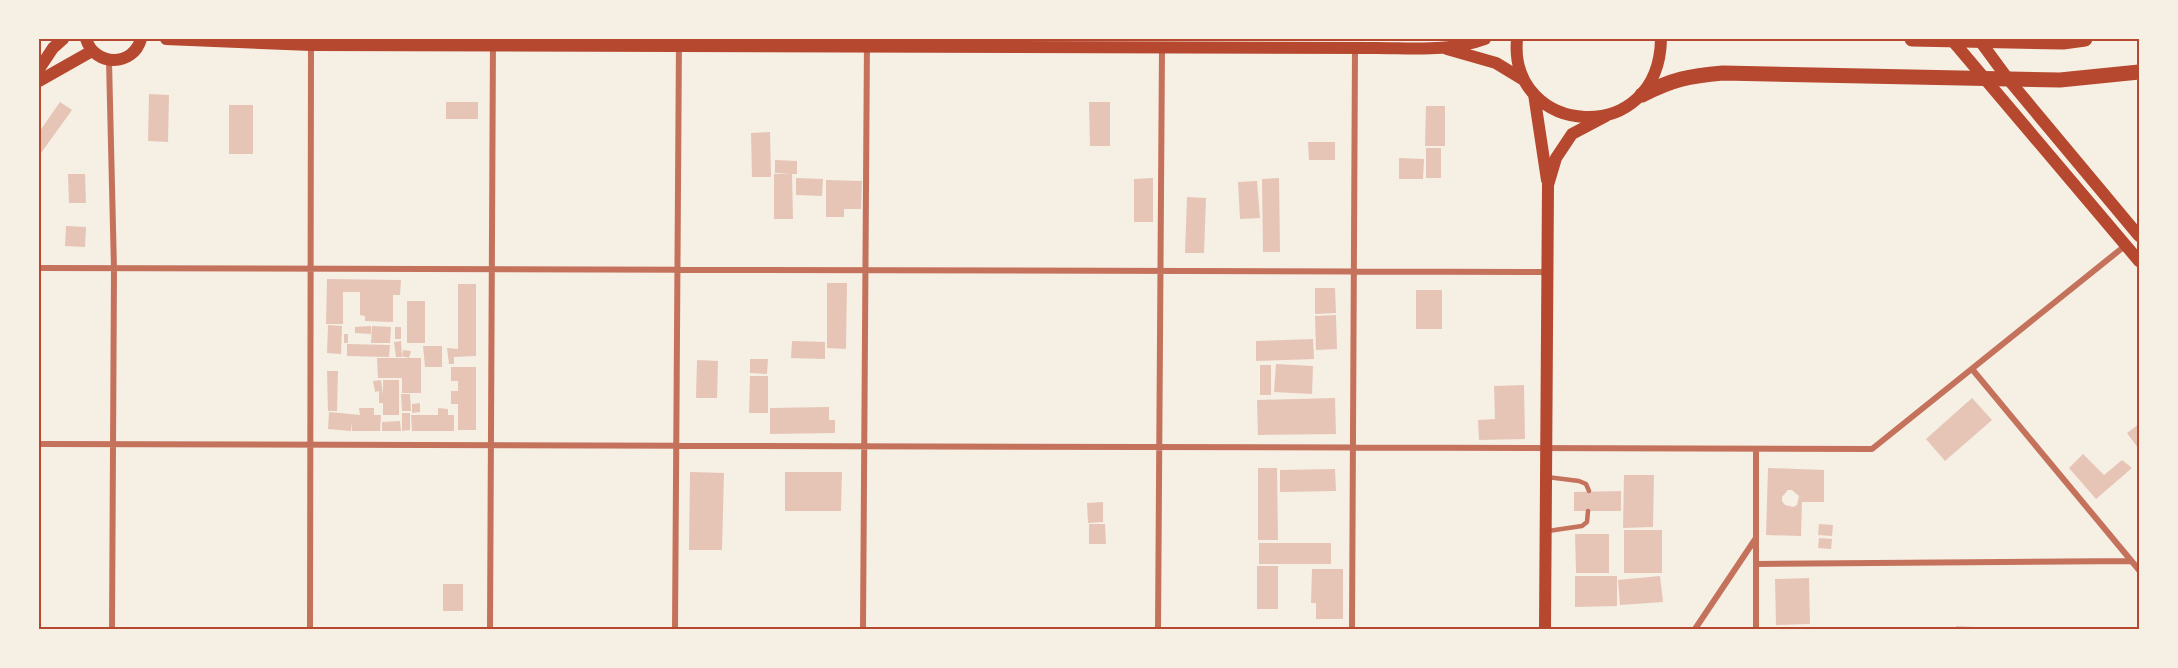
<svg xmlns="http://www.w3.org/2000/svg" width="2178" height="668" font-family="'Libre Baskerville',serif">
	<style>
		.building { fill: #e6c5b7; fill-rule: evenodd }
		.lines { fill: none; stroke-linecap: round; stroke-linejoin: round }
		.service { stroke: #c5725c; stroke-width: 4.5 }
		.minor { stroke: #c5725c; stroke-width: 6 }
		.secondary { stroke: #b5482f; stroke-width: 12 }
		.primary { stroke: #b5482f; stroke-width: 15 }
		.neatline { fill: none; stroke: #b5482f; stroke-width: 2 }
	</style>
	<rect width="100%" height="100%" fill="#f6efe4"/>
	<path class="building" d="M149 94 169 95 168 142 148 141Z
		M60 102 72 110 41 153 39 152V132Z
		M446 102H478V119H446Z
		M1089 102H1110V146H1090Z
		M229 105H253V154H229Z
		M1426 106H1445V146H1425Z
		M770 132 771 177H752L751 133Z
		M1308 142H1335V160H1309Z
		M1426 148H1441V178H1426Z
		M1399 158 1424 159 1423 179H1399Z
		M775 160 797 161V174H792L793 219H774V174H790L775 173Z
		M68 174H85L86 203H69Z
		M796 178 823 179 822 196 796 195Z
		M1153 178V222H1134V179Z
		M1279 178 1280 252H1263L1262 179Z
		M826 180 862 181 861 209H844V217H826Z
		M1257 181 1260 218 1240 219 1238 182Z
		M1187 197 1206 198 1204 253H1185Z
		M66 226 86 227 85 247 65 246Z
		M327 279 401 280 400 295H393V322L365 321V316L360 315V292H343V324H326Z
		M827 283H847L846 349 827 348Z
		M458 284H476V356L454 357V364H449L447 348 458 349Z
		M1315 288H1335L1336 313 1315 314Z
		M1416 290H1442V329H1416Z
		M407 301H425V343H407Z
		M1336 315 1337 349 1316 350 1315 316Z
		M328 325 342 326 341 354 327 353Z
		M371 326V334L355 333V327Z
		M372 326 391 327 390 343H371Z
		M395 327H401V339H395Z
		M344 334H348V343H344Z
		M1313 339 1314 359 1256 361V341Z
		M401 341 402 357H396L394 342Z
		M792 341 825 342V359L791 358Z
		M347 344 390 345 389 357 347 356Z
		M423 346H442V367H425Z
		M403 350 411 351 409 358 402 356Z
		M377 358H421V393H402V378H378Z
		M750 359H768L767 374 750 373Z
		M697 360 718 361 717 398H696Z
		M1276 364 1313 366 1312 394 1274 392Z
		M1260 365H1271V395H1260Z
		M451 367H476V430H458V404H451V391H458V381H451Z
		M327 371H338L337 411H328Z
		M750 376H768V413H749Z
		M381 380 383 395V380H399V415H383V403H379V391L375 392 373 381Z
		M1524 385 1525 439 1479 440 1478 420 1495 419 1494 386Z
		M401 394H410L411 411H402Z
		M1335 398 1336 434 1258 435 1257 400Z
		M1972 398 1992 420 1945 461 1926 439Z
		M420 403V412L412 413V404Z
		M829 407V420H835V433L770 434V408Z
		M359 408H374V415H381L380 431H352L351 422V431L328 429 329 412 360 415Z
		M438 408 448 409V415H454V431H412L411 415H438Z
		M402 413H410V430L402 431Z
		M400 421 401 431H382V422Z
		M2139 424V447L2138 448 2127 433Z
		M2083 454 2104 475 2122 460 2132 468 2096 499 2069 468Z
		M1258 468H1277L1278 540H1258Z
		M1768 468 1824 470V502H1802L1801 536 1766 535ZM1788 490H1792L1799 496 1797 505 1793 507 1785 505 1782 501V497Z
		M1335 469 1336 491 1280 492V470Z
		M690 472 724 473 722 550H689Z
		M785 472H842L841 511H785Z
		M1624 475H1654L1653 527 1623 528Z
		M1621 491V511H1574V492Z
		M1103 502V522L1088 523 1087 503Z
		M1089 524H1105L1106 544H1089Z
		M1819 524 1833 525 1832 536 1818 535Z
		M1624 530H1662V573H1624Z
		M1575 534H1609V573H1576Z
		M1819 538 1832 539 1831 549 1818 548Z
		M1259 543H1331V564H1259Z
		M1257 566H1278V609H1257Z
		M1312 569H1343V619H1316V603H1311Z
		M1575 576H1617V606L1575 607Z
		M1660 576 1663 602 1620 605 1618 580Z
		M1809 578 1810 624 1776 625 1775 579Z
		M443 584H463V611H443Z
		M1956 626 1974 627V629H1956Z"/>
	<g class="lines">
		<path class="service" d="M1547 477 1579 481 1586 484 1589 491
			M1548 531 1582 526 1587 522 1588 511"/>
		<path class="minor" d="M109 61 114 269 112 629
			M39 268 1547 272
			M1972 369 2139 570
			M39 444 1872 449 2126 245
			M1756 449V629
			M1756 564 2131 561
			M310 629 311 46
			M490 629 493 39
			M675 629 679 39
			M863 629 867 39
			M1158 629 1162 48
			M1352 629 1355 48
			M1695 629 1756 538"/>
		<path class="secondary" d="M86 39C95 67 133 67 141 39
			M166 39 311 45 1376 48C1412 48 1450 52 1485 39
			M1517 39C1508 137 1659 149 1661 39
			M1952 40 2139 261
			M1980 41 2008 79 2139 236
			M1447 49 1496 63 1524 80
			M39 69 53 48 63 39
			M39 81 92 51
			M1534 94 1547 180
			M1545 629 1548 185 1556 158 1572 134 1606 116"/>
		<path class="primary" d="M1912 39 2063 42 2085 39
			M1642 95C1673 79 1689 76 1723 73L2060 80 2139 72"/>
	</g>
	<rect width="2178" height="668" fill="none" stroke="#f6efe4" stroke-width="81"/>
	<rect x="40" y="40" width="2098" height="588" class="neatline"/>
</svg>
